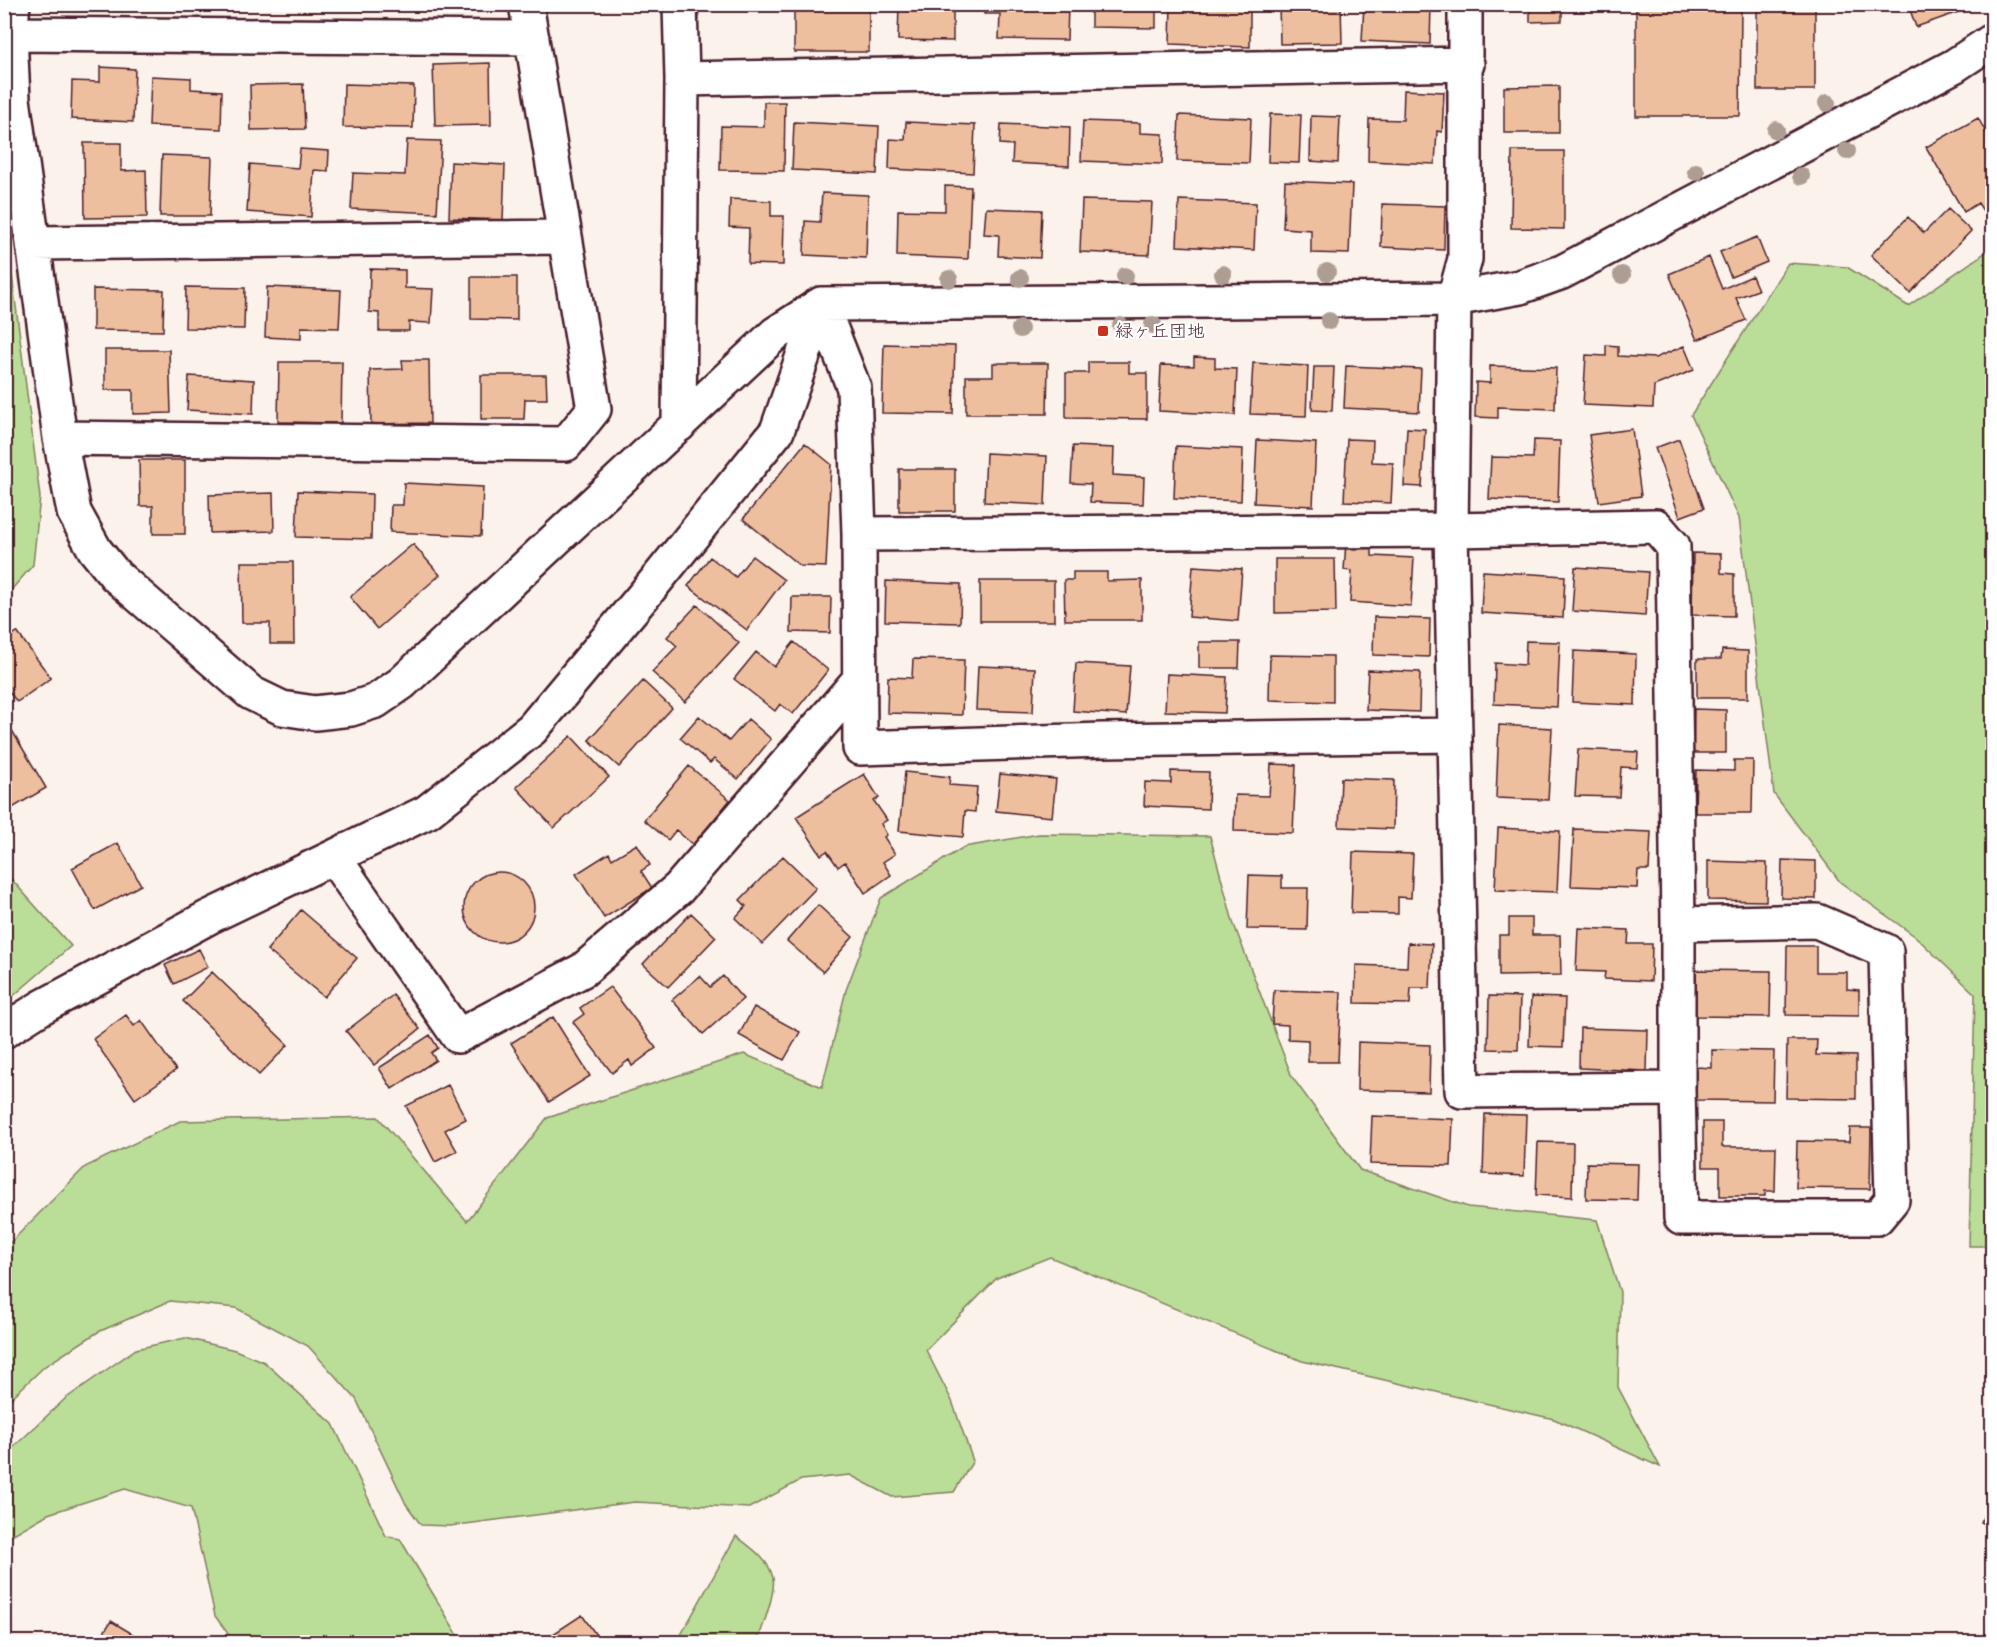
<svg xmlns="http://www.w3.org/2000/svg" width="1997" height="1647" font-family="'Shantell Sans','Klee One',sans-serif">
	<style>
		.green { fill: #badd97; stroke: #827e61; stroke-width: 1.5 }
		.building { fill: #eebf9e; stroke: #4a1f2b; stroke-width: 1.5 }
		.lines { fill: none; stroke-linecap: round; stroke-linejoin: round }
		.minor-casing { stroke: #4a1f2b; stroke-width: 38 }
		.minor { stroke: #fff; stroke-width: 33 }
		.tree { fill: #ad9d93 }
		.poi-dot { fill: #c8321e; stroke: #fff; stroke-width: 2 }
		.labels { text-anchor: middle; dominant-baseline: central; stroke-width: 4.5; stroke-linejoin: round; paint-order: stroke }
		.poi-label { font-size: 18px; fill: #4a1f2b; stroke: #fff; text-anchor: start }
	</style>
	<rect width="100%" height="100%" fill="#fcf2ec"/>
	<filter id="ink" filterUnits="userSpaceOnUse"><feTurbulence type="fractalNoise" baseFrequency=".0167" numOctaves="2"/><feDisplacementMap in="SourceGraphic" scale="12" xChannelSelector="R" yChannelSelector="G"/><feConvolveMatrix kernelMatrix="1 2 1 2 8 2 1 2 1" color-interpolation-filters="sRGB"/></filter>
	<g filter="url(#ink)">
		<path class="green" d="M5 219 40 497 33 565 5 597Z
			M1992 248V1246H1969L1975 994 1916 937 1840 882 1774 794 1739 518 1691 415 1788 263 1847 267 1908 306Z
			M1039 834 1210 836 1233 922 1292 1077 1360 1170 1468 1207 1597 1220 1620 1292 1618 1387 1660 1467 1554 1419 1302 1361 1050 1257 997 1278 926 1350 952 1401 973 1461 954 1492 892 1497 850 1475 801 1480 749 1508 635 1502 450 1526 421 1525 406 1504 356 1399 308 1346 236 1308 170 1301 98 1332 45 1366 5 1404V1248L85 1167 180 1121 378 1117 467 1221 547 1118 744 1054 822 1087 846 990 881 898 964 847Z
			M4 871 71 946 5 1003H4Z
			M185 1338 235 1350 264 1362 333 1424 386 1536 400 1539 462 1642H234L215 1616 191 1508 125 1489 48 1514 5 1539V1455L65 1399 136 1349Z
			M736 1536C750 1547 769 1559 773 1578 776 1592 762 1629 757 1642H677Z"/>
		<path class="building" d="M69 4H118V6L69 8Z
			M174 4H227V7H174Z
			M345 4H391L390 11 345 9Z
			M805 4H869V52H794V11H805Z
			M899 4H953V41L898 40Z
			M984 4H1068L1067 40 999 39 1000 14H984Z
			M1091 4H1156V28L1091 27Z
			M1171 4 1250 5V47L1170 44Z
			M1279 4H1341L1342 43 1280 44Z
			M1364 4H1431L1430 44 1362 41Z
			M1530 4H1562V21L1530 22Z
			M1636 4H1741L1740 116H1636Z
			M1757 4H1815V90H1757Z
			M1908 4H1966L1967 9 1916 27Z
			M490 63 491 125 435 126 433 65Z
			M100 67 135 69 133 122 71 119 72 81 100 82Z
			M151 76 191 78V89L222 91 221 129 149 126Z
			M303 84 305 129 251 130 250 85Z
			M344 84 414 86 413 128 343 127Z
			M1559 86V133H1504V87Z
			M1404 90 1444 92 1442 132 1437 131 1435 164 1368 161 1369 119 1403 120Z
			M764 102H785L784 171 720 170 721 126 764 127Z
			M1270 114 1301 115 1299 163 1268 162Z
			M1179 115 1251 118 1249 163 1177 161Z
			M1311 116 1340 117 1338 163 1310 161Z
			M1978 118 1992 143V214L1987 217 1978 203 1964 212 1926 147Z
			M1083 121 1140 123V133L1163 134 1162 164 1081 161Z
			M794 122 879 126 877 174 792 170Z
			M906 122 975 125 973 173 889 169 890 139 905 140Z
			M1001 124 1070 127 1069 166 1012 163 1013 145 1000 144Z
			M407 140 441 141 437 213 351 209 353 173 405 175Z
			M84 143H121V171L146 170 147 217 85 218Z
			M300 149 329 151 328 171 314 170 311 217 247 212 250 164 298 168Z
			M1512 151H1564V229L1511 228Z
			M162 155 212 157 210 216H160Z
			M451 162 505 165 503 220 449 218Z
			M1285 181 1352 184 1349 254 1311 253V230L1283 228Z
			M945 186 971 187 968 259 897 256 898 210 945 211Z
			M822 193 868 195 866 258 804 255 805 221 820 222Z
			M730 199 771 201V216H784L783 265 748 264 749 228 729 227Z
			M1082 200 1152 202 1149 255 1080 252Z
			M1179 200 1256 203 1254 250 1177 246Z
			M1382 204 1445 206 1444 250 1381 247Z
			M986 208 1042 210 1040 258 998 256 999 235 984 234Z
			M1948 209 1971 231 1910 293 1871 255 1908 217 1924 233Z
			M1757 237 1767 262 1731 277 1720 252Z
			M1709 257 1722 289 1752 276 1758 290 1736 298 1746 320 1697 340 1669 274Z
			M370 269 405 270V288L433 289 431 323 409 322V331H379V313L369 312Z
			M471 277H517V320L471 319Z
			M186 287 245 288 244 329 185 328Z
			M267 287 341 290 339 328 301 327V339L265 337Z
			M93 289 164 290 163 331 93 330Z
			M884 344 955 346 953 414 882 413Z
			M1606 345 1618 346V356L1655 358 1684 346 1694 370 1654 386 1653 408 1583 405 1586 355 1606 356Z
			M105 350H169L171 413 133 414V390H105Z
			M1194 357 1215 358V368L1237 369 1235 415 1159 411 1161 365 1194 366Z
			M402 360H429L430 423 371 424 370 370 403 369Z
			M279 362H342L341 423 278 422Z
			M1088 362H1129V373H1147V419L1066 418V373H1088Z
			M993 363H1048L1047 414H966V376H993Z
			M1253 363 1308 366 1306 416 1250 414Z
			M1346 366 1421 369 1419 412 1344 408Z
			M1490 366 1556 368 1555 409 1498 407V418L1475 417 1476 382 1490 383Z
			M1314 367H1334L1332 411 1312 410Z
			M481 375H546L547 399H525L524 419H481Z
			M189 376 254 380 253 414 187 410Z
			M1407 428 1425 429 1422 487 1404 486Z
			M1632 429 1641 496 1599 502 1589 435Z
			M1347 439 1373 440 1372 462 1393 463 1391 503 1344 501Z
			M1679 439 1704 508 1680 517 1655 448Z
			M1257 440 1316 443 1313 506 1254 503Z
			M1534 440 1560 441 1558 502 1489 499 1491 457 1533 458Z
			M805 443 831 464 826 567 800 566 743 519Z
			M1073 446 1114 448 1113 475 1144 477 1143 504 1090 502 1091 484 1071 483Z
			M1176 446 1243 449 1241 501 1174 498Z
			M986 453 1047 456 1045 505 984 502Z
			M139 460H185V534H153V506H140Z
			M899 469H955V511H899Z
			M404 483 483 487 481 536 390 532 391 505H403Z
			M298 491 372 494 371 539 296 537Z
			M273 493 274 531 210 533 209 495Z
			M1346 542 1372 544V556L1414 558 1411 606 1350 602 1352 571 1344 570Z
			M413 544 440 575 377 629 350 597Z
			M1693 553 1721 554V573L1734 574V616L1692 615Z
			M752 556 784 580 747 630 688 586 710 557 736 577Z
			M1275 559H1335L1336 612 1275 613Z
			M241 562H293L294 644H270V623H242Z
			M1193 566 1242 569 1238 621 1189 617Z
			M1575 567 1648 572 1645 616 1572 611Z
			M1483 571 1565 576 1563 618 1481 613Z
			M1073 572H1107V581L1142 580V620H1065L1064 580H1073Z
			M886 581 961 584 960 623 885 621Z
			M980 581H1054V621H980Z
			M792 597H831L830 633 791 632Z
			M697 605 739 643 685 702 652 672 677 646 667 637Z
			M1374 617 1430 619 1429 657 1373 655Z
			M17 632 51 678 17 702 4 685V641Z
			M1526 641 1560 642 1557 707 1494 704 1495 663 1525 665Z
			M794 642 828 670 793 714 780 704 775 711 734 679 756 652 774 667Z
			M1199 642H1240L1239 668H1199Z
			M1722 650 1748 651V698H1697V659H1721Z
			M1574 651 1636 654 1635 705 1572 702Z
			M1270 655 1333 656V702L1269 700Z
			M913 659 964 660 962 715 887 713 888 677 912 678Z
			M1076 663 1130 666 1126 715 1073 711Z
			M978 666 1035 668 1033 712 976 710Z
			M1368 670 1420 672 1419 712 1366 710Z
			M1167 674 1227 677 1225 713 1165 711Z
			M643 681 672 708 619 767 589 740Z
			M1694 709 1726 710V753H1693Z
			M699 716 729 741 748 719 771 739 738 779 714 759 710 763 680 738Z
			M1499 725 1552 728 1548 800 1496 798Z
			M10 727 46 788 4 813V730Z
			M571 736 609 777 554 828 516 787Z
			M1578 749 1638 752 1637 768 1621 767 1619 797 1575 796Z
			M1734 760H1753L1752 813H1695L1696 770 1734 771Z
			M1271 764 1296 765 1293 833 1234 831 1235 795 1269 796Z
			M689 766 730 800 693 845 676 830 668 840 644 820Z
			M1171 771 1209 772 1208 809 1144 806 1145 782 1171 783Z
			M905 772 950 777 949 785 977 787 975 812 965 811 963 837 899 831Z
			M864 774 879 798 874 801 887 820 881 824 887 835 884 837 895 854 883 862 891 875 865 893 845 862 838 867 827 851 821 855 796 817Z
			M1000 774 1056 779 1052 817 996 811Z
			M1341 778 1394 780 1393 829 1339 827Z
			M1498 828 1560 831 1557 892 1495 890Z
			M1574 829 1651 832 1649 870H1638L1637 888 1571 886Z
			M118 843 141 885 95 910 72 868Z
			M637 844 650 865 641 871 652 888 604 918 576 874 609 853 612 859Z
			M1353 852 1413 854 1411 898 1398 897V914L1351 913Z
			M783 856 816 888 762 944 735 918 746 906 740 900Z
			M1782 860 1816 861V899L1781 898Z
			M1708 861 1767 863 1766 901 1708 900Z
			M464 907a35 35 0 1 1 70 0a35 35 0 1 1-70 0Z
			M1249 875 1282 876V888H1308L1307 930 1247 929Z
			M818 905 853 937 823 972 787 941Z
			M301 910 357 958 324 997 267 950Z
			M691 913 716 937 668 987 643 964Z
			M1509 918H1532V935H1560L1561 975 1499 976V935H1509Z
			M1578 928 1629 930 1628 944H1652L1651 981 1604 979 1605 972 1576 971Z
			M1408 943 1432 944 1430 988H1411L1410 1004 1355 1003 1356 965 1407 967Z
			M1787 946H1816V972H1847V989L1859 990V1016L1786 1015Z
			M199 949 208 967 174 984 165 965Z
			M1696 970 1771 971 1770 1017 1696 1016Z
			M212 972 288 1045 259 1075 183 1001Z
			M700 976 710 987 723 976 743 999 703 1034 672 1000Z
			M610 987 656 1048 632 1066 629 1060 612 1073 573 1022 584 1014 580 1008Z
			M1274 990 1341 992 1338 1062H1308V1040L1288 1039V1025L1272 1024Z
			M393 995 420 1029 374 1065 346 1031Z
			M1489 996 1520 997 1518 1050 1488 1049Z
			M1531 997 1565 998 1563 1047 1529 1046Z
			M754 1007 800 1032 784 1060 739 1035Z
			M126 1015 134 1026 141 1020 176 1070 135 1099 93 1039Z
			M553 1017 590 1076 549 1102 511 1043Z
			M1580 1028 1648 1030 1647 1071 1579 1068Z
			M430 1035 438 1048 431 1053 436 1060 392 1089 379 1068Z
			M1787 1040H1817L1816 1055 1856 1056V1099L1786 1098Z
			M1358 1042 1430 1045 1429 1092 1357 1090Z
			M1712 1050 1774 1051 1773 1101 1696 1100 1697 1067 1712 1068Z
			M448 1085 466 1119 445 1130 457 1151 435 1162 406 1106Z
			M1485 1114 1526 1115 1524 1176 1483 1174Z
			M1372 1116 1453 1119 1451 1166 1370 1164Z
			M1703 1122H1722V1147H1776L1775 1191H1765V1196H1720V1167H1703Z
			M1850 1128H1871L1870 1189 1796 1188 1797 1141 1849 1142Z
			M1538 1142 1573 1143 1572 1197 1536 1195Z
			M1587 1163 1638 1164 1637 1200 1586 1199Z
			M1992 1494V1527L1981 1522Z
			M582 1615 601 1642H541Z
			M111 1621 146 1642H98Z"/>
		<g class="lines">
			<g class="minor-casing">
				<path id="minor" d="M13 4 10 34 13 99 60 438 74 512 95 550 116 576 251 693 282 708 315 713 351 709 376 701 402 683 775 334 821 304 1454 299 1520 287 1562 272 1954 66 1992 41
					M1465 4V259L1454 299 1451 530 1462 1091 1678 1089
					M10 34 532 38
					M682 79 1467 64
					M33 243 564 237
					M821 304 854 388 859 534 860 748 1103 740 1455 735
					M679 425 682 79 680 4
					M60 438 566 444 594 409 526 4
					M859 534 1451 530 1656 526 1673 546 1678 924V1089L1681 1218H1877L1892 1200 1886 951 1817 921 1678 924
					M334 858 458 1036 583 970 679 888 859 680
					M4 1031 42 1007 209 917 427 812 532 729 655 582 777 431 821 304"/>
			</g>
			<use href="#minor" class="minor"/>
		</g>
		<g class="tree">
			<circle cx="1827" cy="103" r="9"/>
			<circle cx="1776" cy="130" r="9"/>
			<circle cx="1847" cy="151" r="9"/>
			<circle cx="1696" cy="172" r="9"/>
			<circle cx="1801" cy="176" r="9"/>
			<circle cx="1327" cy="272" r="9"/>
			<circle cx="1223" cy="274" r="9"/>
			<circle cx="1622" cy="275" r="9"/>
			<circle cx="1125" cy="276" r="9"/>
			<circle cx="1020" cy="278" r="9"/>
			<circle cx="949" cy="279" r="9"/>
			<circle cx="1329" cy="321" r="9"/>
			<circle cx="1153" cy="325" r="9"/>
			<circle cx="1121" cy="326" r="9"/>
			<circle cx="1020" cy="329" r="9"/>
		</g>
	</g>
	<rect class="poi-dot" x="1097" y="325" width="12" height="12" rx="3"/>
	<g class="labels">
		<g class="poi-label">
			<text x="1115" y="331">緑ヶ丘団地</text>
		</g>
	</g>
	<rect width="1997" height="1647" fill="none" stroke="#fff" stroke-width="24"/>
	<rect x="12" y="12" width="1973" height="1623" fill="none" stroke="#4a1f2b" stroke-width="2" filter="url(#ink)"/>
</svg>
